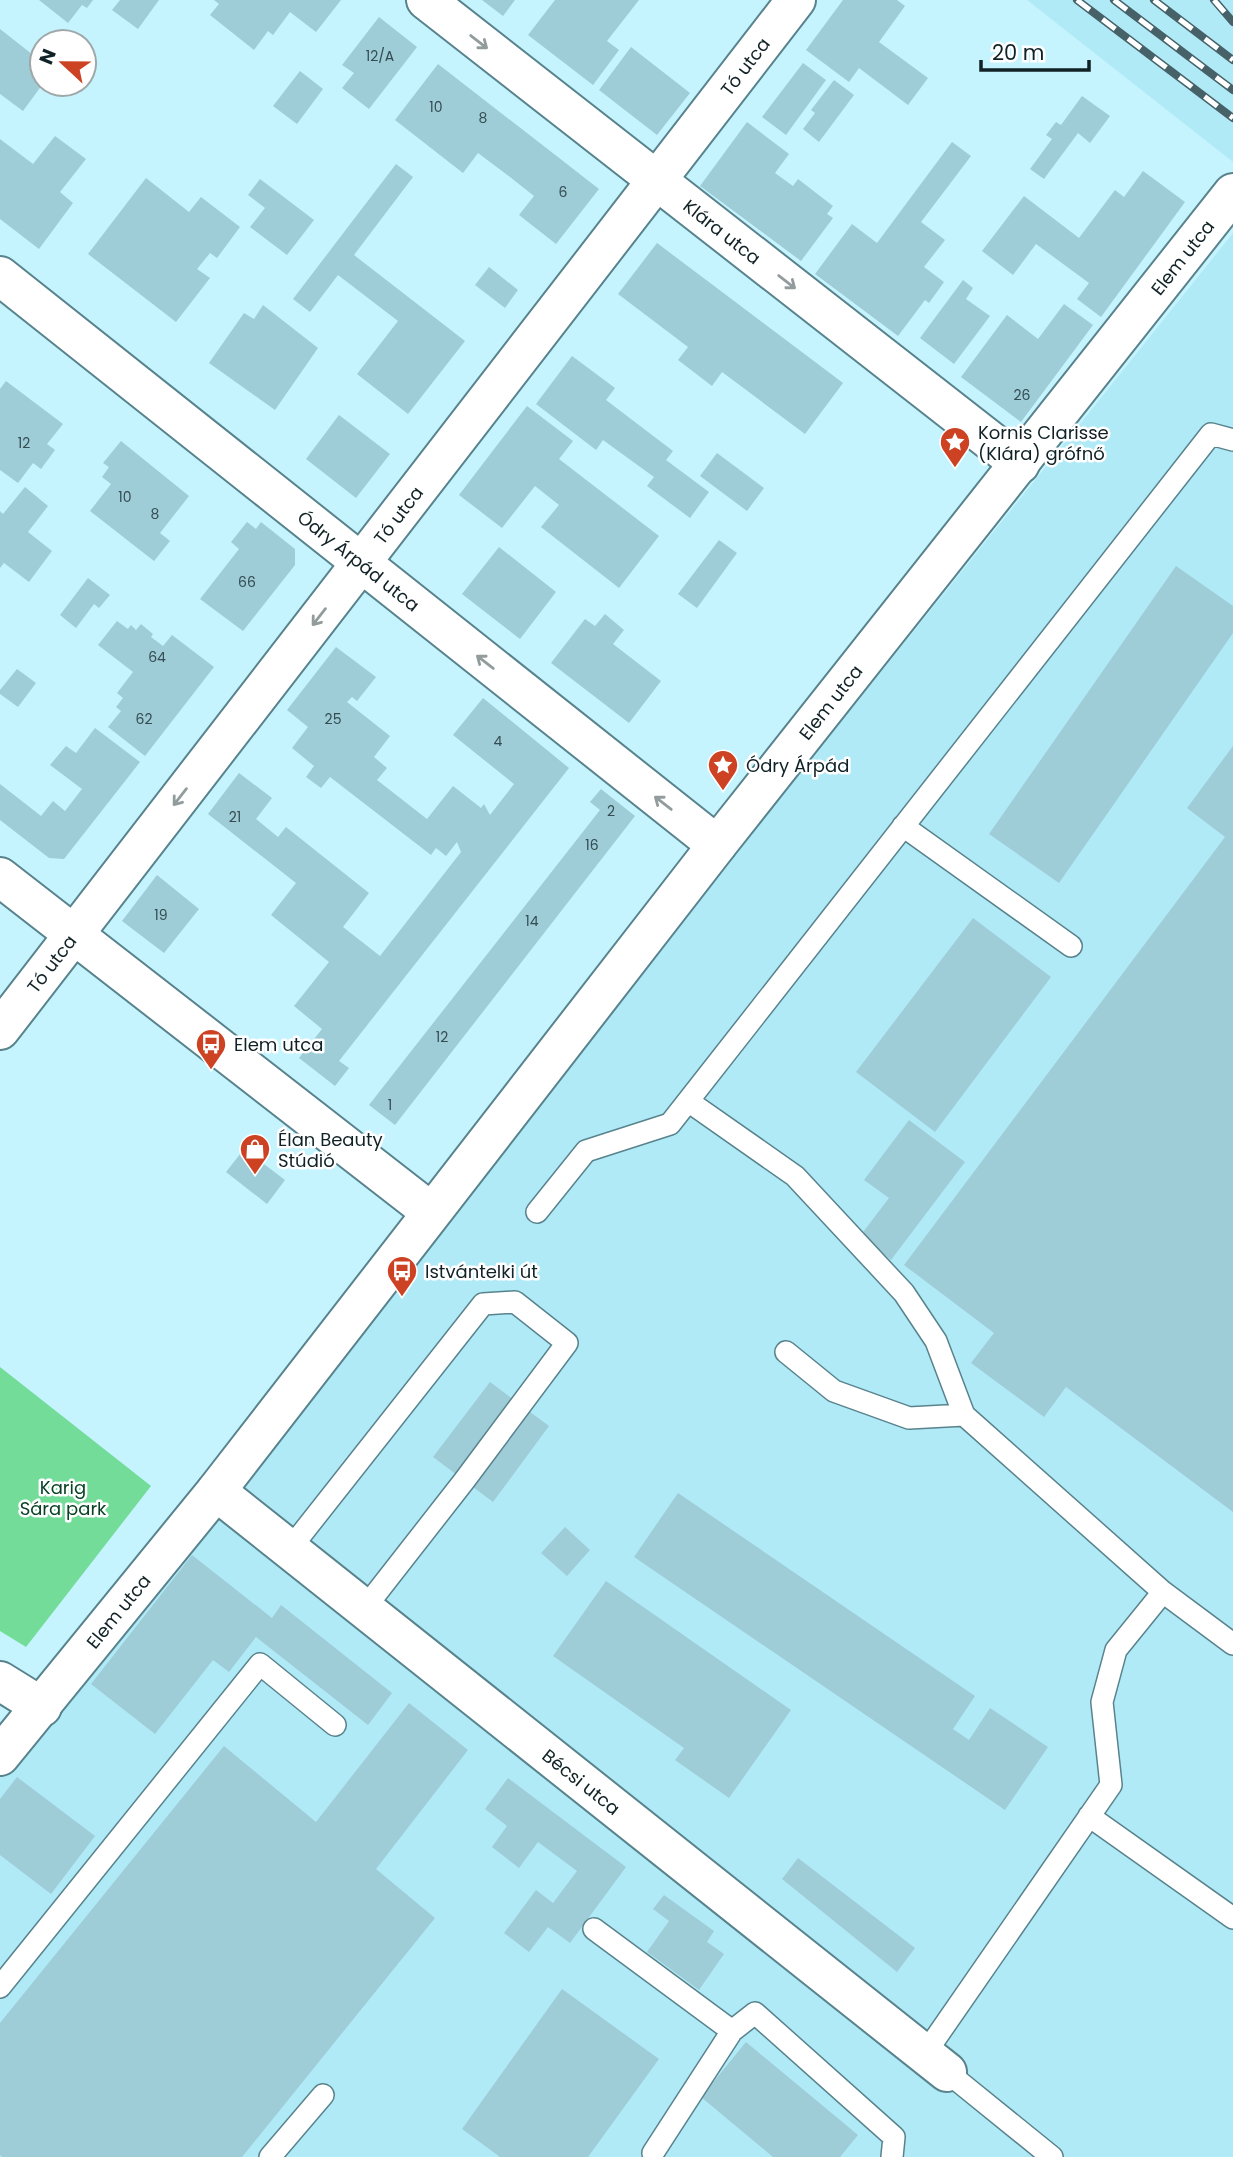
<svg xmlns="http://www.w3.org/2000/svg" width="1233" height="2157" font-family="Poppins,sans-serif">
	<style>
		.built { fill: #b1eaf7 }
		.green { fill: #72dc98 }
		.building { fill: #9eccd7 }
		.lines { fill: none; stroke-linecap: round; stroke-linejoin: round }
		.lane-casing { stroke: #58838d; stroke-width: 24 }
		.street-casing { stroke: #58838d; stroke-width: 42 }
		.secondary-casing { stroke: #58838d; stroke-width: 42 }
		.lane { stroke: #fff; stroke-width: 21 }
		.street { stroke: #fff; stroke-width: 38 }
		.secondary { stroke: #fff; stroke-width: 38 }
		.rail-casing { stroke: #466167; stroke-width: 8 }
		.rail { stroke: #fff; stroke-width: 5; stroke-dasharray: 16; stroke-linecap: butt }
		.oneway { stroke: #939c9d }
		.labels { text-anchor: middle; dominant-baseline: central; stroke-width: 5; stroke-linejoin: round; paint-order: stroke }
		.number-label { font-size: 14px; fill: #344c52 }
		.street-label { font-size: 18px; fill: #102226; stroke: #fff }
		.poi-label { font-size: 18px; fill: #102226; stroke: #fff; text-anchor: start }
		.park-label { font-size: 18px; fill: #094324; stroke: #fff }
	</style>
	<rect width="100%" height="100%" fill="#c5f4ff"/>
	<path class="built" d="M1027 0H1233V162Z
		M1233 233V2157H0V1771Z"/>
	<path class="green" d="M0 1367 151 1486 26 1647 0 1631Z"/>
	<path class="building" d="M39 0H93L87 8 82 5 68 23Z
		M120 0H159L138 29 112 10Z
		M214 0H341L316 32 290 12 273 35 268 31 254 50 210 15 219 4Z
		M482 0H515L503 16Z
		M555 0H639L607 41 619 50 593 85 528 35Z
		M843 0H897L905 6 879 42 928 78 908 105 859 68 849 82 806 50Z
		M379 17 417 47 369 109 342 88 354 73 342 65Z
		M0 29 42 62V85L23 111 0 94Z
		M631 47 690 93 657 135 599 90Z
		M803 63 826 80 786 135 762 117Z
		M438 64 599 189 556 244 519 215 534 196 510 177 478 153 463 173 395 120Z
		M300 71 323 89 297 124 273 106Z
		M834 80 854 95 819 142 803 129 815 113 811 110Z
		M1082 96 1110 116 1090 143 1078 133 1044 179 1030 169 1052 139 1046 135 1056 122 1061 125Z
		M747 122 789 154 775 173 793 186 798 179 833 206 827 214 833 218 801 261 700 186Z
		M55 136 86 159 60 192 73 203 39 249 0 219V139L33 164Z
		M952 142 971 156 921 222 945 240 924 267 944 282 929 303 925 300 898 336 815 274 852 224 877 243Z
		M396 164 413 177 354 255 465 341 408 414 357 374 398 321 338 275 310 312 293 299Z
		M1143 171 1185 202 1101 317 1077 299 1089 283 1036 244 1013 275 982 251 1024 196 1079 238 1115 190 1124 197Z
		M146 178 189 212 201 197 240 227 217 258 210 253 197 269 210 278 176 322 88 254Z
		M260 179 314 220 287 255 250 227 265 208 248 195Z
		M657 243 843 383 805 434 722 372 712 386 678 360 688 347 618 294Z
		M489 267 518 290 505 308 475 285Z
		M963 280 973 288 966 299 990 316 954 364 920 338Z
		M1064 304 1093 325 1021 422 961 377 1007 315 1038 339Z
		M263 305 318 348 275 410 209 363 244 313 254 319Z
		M572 356 615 388 606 400 673 451 666 460 709 492 690 518 647 486 654 477 603 440 596 450 536 404Z
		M6 381 63 424 47 444 55 450 41 469 33 463 18 483 0 470V389Z
		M527 406 573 441 559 459 659 536 619 588 541 527 559 505 535 486 502 528 459 495Z
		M339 415 390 454 356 498 306 459Z
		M121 441 189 496 160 533 170 541 154 561 90 511 111 484 102 477 109 467 103 463Z
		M717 453 764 488 747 511 700 476Z
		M25 487 48 506 28 532 52 551 29 582 4 563 0 568V511L3 514Z
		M247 522 256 529 261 522 295 549V565L243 631 200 599 239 549 231 542Z
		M719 540 737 553 697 608 678 594Z
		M499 547 556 592 520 639 462 594Z
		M1176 566 1233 606V633L1059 883 989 834Z
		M88 578 110 595 99 608 94 604 76 628 60 615Z
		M605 614 624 630 613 644 661 681 629 723 551 663 585 619 595 626Z
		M117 621 128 629 131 625 136 630 141 624 153 634 151 637 163 646 172 635 214 667 145 756 108 727 121 711 116 707 123 698 117 693 133 672 98 645Z
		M336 647 376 677 357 701 352 697 347 702 390 736 374 757 387 768 377 780 427 819 453 786 481 808 484 804 490 815 514 784 453 735 483 698 569 768 339 1061 349 1068 335 1086 299 1058 322 1029 294 1006 329 962 271 915 296 883 208 814 239 773 272 798 256 819 278 837 286 827 369 893 343 927 380 956 461 852 457 842 446 856 436 848 431 855 330 777 321 788 306 777 314 766 292 748 308 727 287 710Z
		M17 669 36 683 18 707 0 694V690Z
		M95 728 140 762 64 859 49 858 0 820V784L41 816 53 801 65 811 82 789 50 765 66 746 76 753Z
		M1233 746V1512L1066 1387 1044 1417 971 1363 994 1333 904 1265 1225 837 1187 808Z
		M601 789 635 816 395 1125 369 1105 600 810 590 802Z
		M157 875 199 909 164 953 122 921Z
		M973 918 1051 977 935 1132 856 1072Z
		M909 1120 965 1162 891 1260 860 1236 889 1198 864 1180Z
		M244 1149 285 1180 267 1204 226 1172Z
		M490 1382 549 1426 493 1502 433 1457Z
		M678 1493 975 1696 953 1729 969 1740 990 1708 1048 1747 1005 1810 634 1557Z
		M565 1527 590 1550 567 1576 541 1553Z
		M192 1555 272 1618 281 1605 392 1693 368 1725 256 1637 229 1672 213 1660 155 1734 91 1684Z
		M606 1581 791 1710 729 1798 675 1760 684 1748 553 1656Z
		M409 1703 468 1750 376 1869 435 1918 242 2157H2L0 2155V2023L224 1746 316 1822Z
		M17 1777 95 1836 51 1894 0 1855V1799Z
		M508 1778 626 1867 570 1943 548 1927 529 1952 504 1933 536 1890 553 1903 577 1871 538 1842 519 1868 492 1847 507 1826 485 1809Z
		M798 1858 915 1948 897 1972 782 1879Z
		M664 1895 714 1931 707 1942 724 1954 699 1990 647 1952 669 1921 653 1909Z
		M562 1989 659 2059 588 2157H500L462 2129Z
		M746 2042 858 2135 840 2157H773L701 2097Z"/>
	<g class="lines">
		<g class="lane-casing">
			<path id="lane" d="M903 826 1071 946
				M688 1101 795 1176 904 1293 936 1341 964 1415
				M537 1212 586 1151 670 1124 1211 434 1233 440
				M786 1352 834 1391 909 1418 964 1415 1163 1592
				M289 1550 483 1304 515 1302 567 1343 464 1481 364 1609
				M1089 1816 1233 1918
				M594 1929 732 2031
				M0 1987 260 1664 335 1725
				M924 2055 1111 1785 1102 1702 1116 1650 1163 1592 1233 1644
				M947 2072 1052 2157
				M653 2153 732 2031 755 2013 894 2137 892 2157
				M270 2157 323 2095"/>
		</g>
		<g class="street-casing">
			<g id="street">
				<path id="s1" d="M426 0 1020 464"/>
				<path id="s2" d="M0 276 717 845"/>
				<path d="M0 877 431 1212"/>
				<path id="s3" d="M0 1030 796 0"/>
				<path id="s4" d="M216 1491 947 2072"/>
				<path d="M0 1681 42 1707"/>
			</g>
		</g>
		<g class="secondary-casing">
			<g id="secondary">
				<path id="s5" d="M0 1756 216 1491 717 845 1233 193"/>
			</g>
		</g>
		<use href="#lane" class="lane"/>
		<use href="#street" class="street"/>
		<use href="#secondary" class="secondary"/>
		<g class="rail-casing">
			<path id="rail" d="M1077 0 1233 118
				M1114 0 1233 90
				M1154 0 1233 60
				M1214 0 1233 22"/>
		</g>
		<use href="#rail" class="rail"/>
	</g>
	<defs><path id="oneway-shaft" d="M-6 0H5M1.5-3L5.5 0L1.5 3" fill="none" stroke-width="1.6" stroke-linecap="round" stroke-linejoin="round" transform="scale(1.75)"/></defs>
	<g class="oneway">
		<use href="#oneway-shaft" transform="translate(479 42) rotate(38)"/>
		<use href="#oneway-shaft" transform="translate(787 282) rotate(38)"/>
		<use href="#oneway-shaft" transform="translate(319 617) rotate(128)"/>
		<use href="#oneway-shaft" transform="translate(485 662) rotate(-142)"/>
		<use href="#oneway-shaft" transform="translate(180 797) rotate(128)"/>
		<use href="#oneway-shaft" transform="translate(663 803) rotate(-142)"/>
	</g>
	<defs>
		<g id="sight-pin" transform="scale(1.575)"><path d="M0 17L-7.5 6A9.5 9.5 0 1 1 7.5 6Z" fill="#cc4223" stroke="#fff"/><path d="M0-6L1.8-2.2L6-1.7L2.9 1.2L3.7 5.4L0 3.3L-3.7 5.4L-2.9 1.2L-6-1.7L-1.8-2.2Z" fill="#fff"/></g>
		<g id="bus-pin" transform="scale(1.575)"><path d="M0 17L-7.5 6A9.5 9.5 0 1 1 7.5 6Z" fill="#cc4223" stroke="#fff"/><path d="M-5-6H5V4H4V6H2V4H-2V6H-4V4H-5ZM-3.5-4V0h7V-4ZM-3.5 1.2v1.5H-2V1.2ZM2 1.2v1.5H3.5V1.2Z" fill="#fff"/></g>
		<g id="shop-pin" transform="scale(1.575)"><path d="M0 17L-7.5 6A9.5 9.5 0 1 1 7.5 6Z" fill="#cc4223" stroke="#fff"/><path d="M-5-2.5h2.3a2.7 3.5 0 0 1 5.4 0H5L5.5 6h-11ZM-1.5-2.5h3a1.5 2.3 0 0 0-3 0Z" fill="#fff"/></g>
	</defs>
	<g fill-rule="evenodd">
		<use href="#sight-pin" x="955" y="442"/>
		<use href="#sight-pin" x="723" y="765"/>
		<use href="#bus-pin" x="211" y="1044"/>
		<use href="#shop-pin" x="255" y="1149"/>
		<use href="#bus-pin" x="402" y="1271"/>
	</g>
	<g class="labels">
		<g class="number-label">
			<text x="380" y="56">12/A</text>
			<text x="436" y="107">10</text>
			<text x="483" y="118">8</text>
			<text x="563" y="192">6</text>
			<text x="1022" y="395">26</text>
			<text x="24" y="443">12</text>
			<text x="125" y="497">10</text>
			<text x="155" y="514">8</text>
			<text x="247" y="582">66</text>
			<text x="157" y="657">64</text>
			<text x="144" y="719">62</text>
			<text x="333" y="719">25</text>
			<text x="498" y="741">4</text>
			<text x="611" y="811">2</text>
			<text x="235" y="817">21</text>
			<text x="592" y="845">16</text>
			<text x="161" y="915">19</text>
			<text x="532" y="921">14</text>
			<text x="442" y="1037">12</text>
			<text x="390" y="1105">1</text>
		</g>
		<g class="street-label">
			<text stroke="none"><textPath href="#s3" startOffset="1218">Tó utca</textPath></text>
			<text stroke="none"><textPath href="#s1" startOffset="376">Klára utca</textPath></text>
			<text stroke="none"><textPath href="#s5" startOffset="1909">Elem utca</textPath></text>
			<text stroke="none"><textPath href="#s3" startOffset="651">Tó utca</textPath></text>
			<text stroke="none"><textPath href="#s2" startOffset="458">Ódry Árpád utca</textPath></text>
			<text stroke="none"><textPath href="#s5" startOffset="1342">Elem utca</textPath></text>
			<text stroke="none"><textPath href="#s3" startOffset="84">Tó utca</textPath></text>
			<text stroke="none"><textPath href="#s5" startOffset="187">Elem utca</textPath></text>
			<text stroke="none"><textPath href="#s4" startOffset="467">Bécsi utca</textPath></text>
		</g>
		<g class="poi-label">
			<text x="978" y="432">Kornis Clarisse<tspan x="978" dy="21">(Klára) grófnő</tspan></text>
			<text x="746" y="765">Ódry Árpád</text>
			<text x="234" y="1044">Elem utca</text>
			<text x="278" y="1139">Élan Beauty<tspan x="278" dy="21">Stúdió</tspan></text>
			<text x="425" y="1271">Istvántelki út</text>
		</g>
		<g class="park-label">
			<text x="63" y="1487">Karig<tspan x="63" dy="21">Sára park</tspan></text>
		</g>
	</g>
	<g transform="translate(63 63) rotate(292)"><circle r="33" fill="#ffffff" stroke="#9fa7a8" stroke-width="2"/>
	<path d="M0-5L12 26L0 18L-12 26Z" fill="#cc4223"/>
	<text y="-10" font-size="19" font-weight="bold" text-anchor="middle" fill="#102226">N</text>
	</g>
	<path d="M981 60v10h108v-10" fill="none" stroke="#102226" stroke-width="3.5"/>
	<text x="992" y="60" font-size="21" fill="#102226" stroke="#ffffff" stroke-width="5" paint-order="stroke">20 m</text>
</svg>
